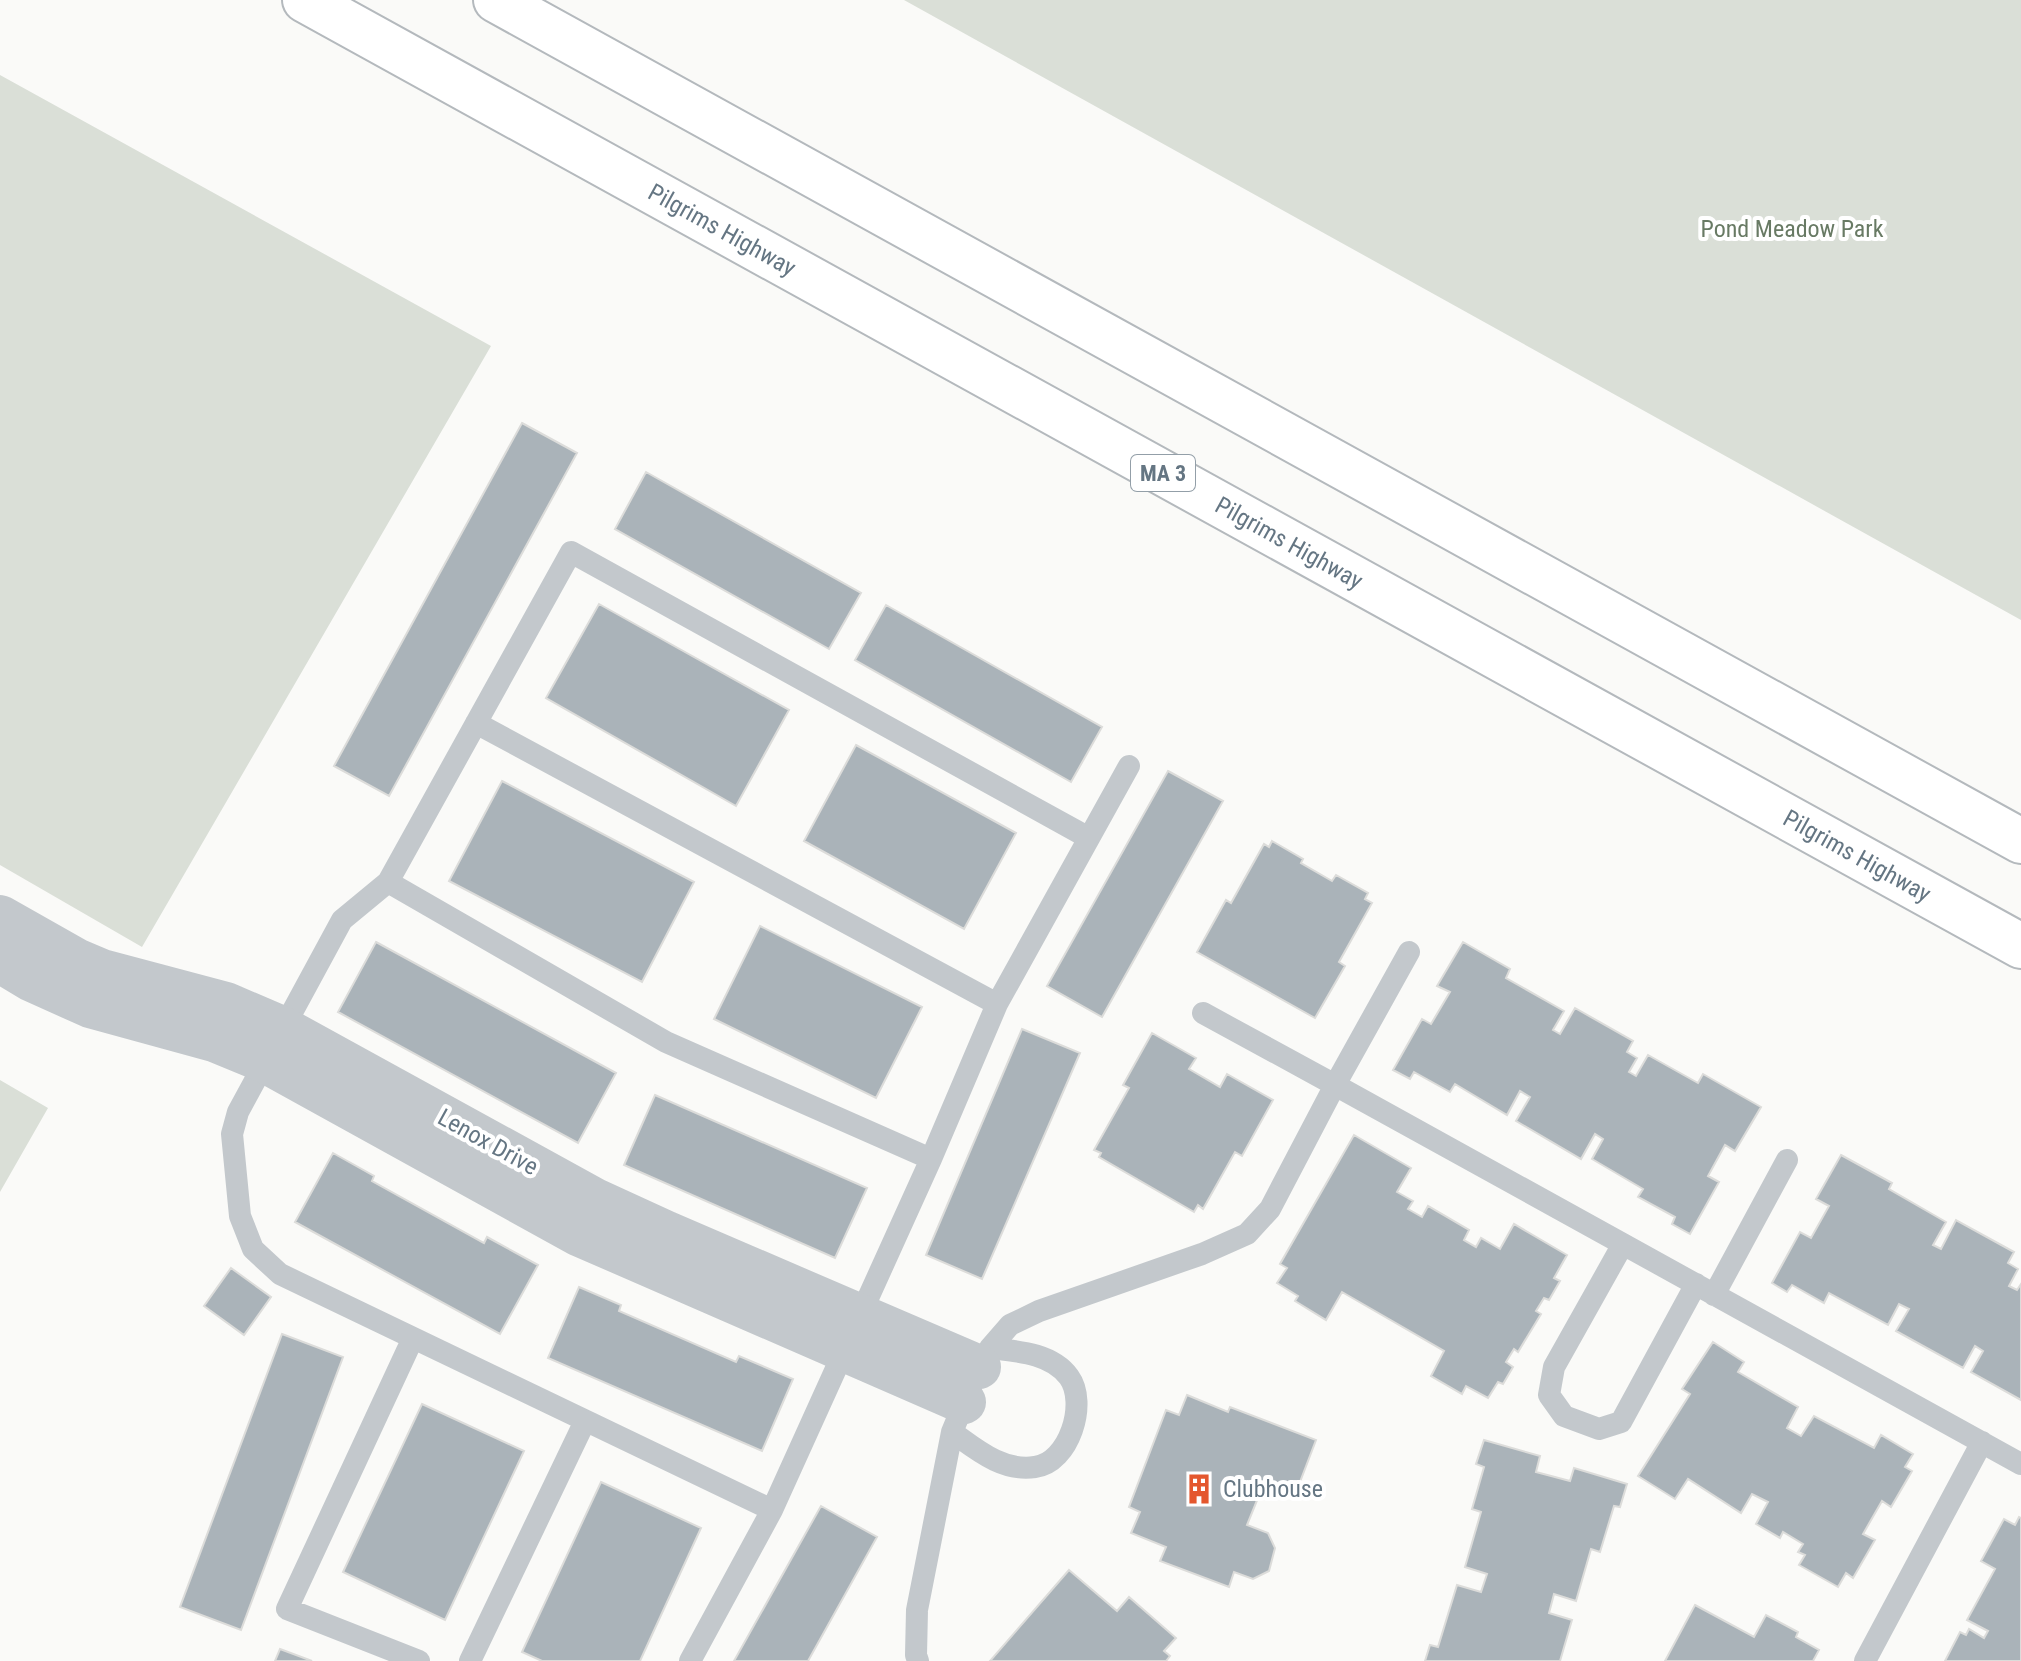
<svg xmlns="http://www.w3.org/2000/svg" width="2021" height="1661" font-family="'Roboto Condensed',sans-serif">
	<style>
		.green { fill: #dadfd7 }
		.building { fill: #aab3b9; stroke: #dcdcda; stroke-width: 2 }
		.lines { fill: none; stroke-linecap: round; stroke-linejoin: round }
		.motorway-casing { stroke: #b4b9bd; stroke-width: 48 }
		.service { stroke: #c3c8cc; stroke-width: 22 }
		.minor { stroke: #c3c8cc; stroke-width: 44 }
		.motorway { stroke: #fff; stroke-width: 44 }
		.labels { text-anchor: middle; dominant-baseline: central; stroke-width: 8; stroke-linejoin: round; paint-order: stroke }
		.shield { fill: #fff; stroke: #939fa8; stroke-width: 2 }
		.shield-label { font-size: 22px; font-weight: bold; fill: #657683 }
		.park-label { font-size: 24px; fill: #687a64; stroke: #fff }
		.street-label { font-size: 24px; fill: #657683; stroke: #fff }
		.poi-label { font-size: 24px; fill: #657683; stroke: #fff; text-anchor: start }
	</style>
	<rect width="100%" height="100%" fill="#fafaf8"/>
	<path class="green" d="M904 0H2021V620Z
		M0 75 491 346 142 947 0 865Z
		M0 1080 48 1108 0 1192Z"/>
	<path class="building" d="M522 423 577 453 389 796 334 766Z
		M646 472 861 593 829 649 615 529Z
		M599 604 789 710 736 806 546 698Z
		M886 605 1102 727 1071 782 855 660Z
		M856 745 1016 833 964 929 804 841Z
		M1168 771 1223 801 1102 1017 1047 986Z
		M502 781 694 882 642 982 449 881Z
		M1272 841 1303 859 1301 863 1332 881 1336 875 1368 893 1365 899 1372 903 1339 962 1345 966 1315 1018 1197 952 1226 900 1231 903 1264 844 1269 847Z
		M760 926 922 1007 876 1098 714 1019Z
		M376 942 616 1073 578 1143 338 1012Z
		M1463 942 1510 969 1506 978 1564 1011 1553 1030 1560 1034 1575 1008 1633 1041 1627 1052 1637 1058 1629 1072 1636 1076 1648 1055 1698 1083 1703 1074 1761 1107 1735 1151 1725 1145 1708 1176 1719 1182 1690 1234 1672 1224 1675 1217 1638 1197 1643 1189 1592 1159 1603 1139 1595 1134 1581 1159 1516 1121 1530 1097 1520 1091 1507 1115 1455 1084 1450 1092 1414 1072 1410 1079 1393 1070 1422 1019 1431 1024 1450 992 1437 986Z
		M1022 1029 1080 1053 982 1279 926 1255Z
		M1152 1033 1196 1058 1189 1069 1220 1087 1227 1074 1273 1100 1242 1156 1235 1152 1203 1209 1198 1205 1194 1212 1099 1157 1101 1153 1094 1150 1129 1088 1123 1085Z
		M655 1095 867 1188 835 1258 624 1165Z
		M1354 1135 1411 1168 1397 1192 1413 1201 1408 1209 1422 1217 1428 1206 1469 1230 1464 1240 1476 1247 1481 1238 1500 1249 1514 1224 1567 1255 1554 1278 1560 1281 1549 1300 1544 1298 1536 1311 1541 1314 1518 1352 1514 1349 1506 1362 1513 1367 1503 1384 1498 1382 1488 1398 1466 1386 1462 1394 1431 1376 1444 1351 1342 1292 1326 1320 1295 1301 1298 1296 1277 1283 1287 1268 1280 1264Z
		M333 1153 374 1176 372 1181 484 1243 487 1237 538 1265 500 1334 295 1222Z
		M1841 1155 1892 1183 1889 1189 1946 1222 1933 1245 1941 1249 1956 1220 2014 1252 2008 1263 2018 1269 2009 1286 2017 1290 2021 1284V1400L1971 1372 1983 1351 1975 1346 1963 1368 1896 1331 1909 1309 1899 1304 1888 1325 1829 1293 1824 1303 1792 1285 1787 1292 1772 1283 1800 1232 1811 1238 1829 1206 1816 1199Z
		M231 1268 271 1297 244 1335 204 1306Z
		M579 1287 621 1305 619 1311 736 1362 739 1356 793 1379 762 1451 548 1358Z
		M282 1334 343 1357 241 1630 180 1607Z
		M1713 1342 1744 1362 1738 1372 1798 1407 1787 1428 1801 1436 1814 1416 1874 1448 1881 1435 1913 1454 1905 1467 1912 1471 1891 1507 1882 1501 1863 1534 1875 1540 1853 1578 1846 1573 1838 1587 1799 1565 1805 1555 1798 1552 1803 1544 1783 1532 1780 1538 1756 1524 1768 1502 1752 1494 1741 1513 1688 1479 1675 1499 1638 1476 1690 1394 1682 1389Z
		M1187 1395 1228 1412 1230 1407 1316 1440 1295 1495 1264 1483 1247 1525 1268 1533 1275 1548 1269 1571 1253 1579 1234 1572 1229 1587 1160 1561 1166 1547 1131 1533 1140 1512 1129 1507 1166 1410 1179 1415Z
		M422 1404 524 1451 445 1620 343 1572Z
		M1484 1440 1540 1456 1536 1472 1570 1481 1574 1468 1627 1484 1620 1507 1614 1506 1600 1552 1591 1549 1576 1601 1554 1594 1549 1613 1572 1620 1560 1661H1425L1430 1645 1438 1647 1457 1585 1481 1592 1487 1574 1465 1567 1481 1512 1472 1509 1484 1467 1476 1464Z
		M601 1482 701 1528 640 1661H542L522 1652Z
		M821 1506 877 1537 808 1661H734Z
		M2019 1517 2021 1518V1661H1945L1960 1632 1966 1635 1969 1629 1984 1638 1988 1631 1967 1620 1995 1569 1981 1561 2004 1519 2015 1525Z
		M1069 1570 1117 1611 1129 1597 1176 1638 1164 1651 1170 1656 1166 1661H990Z
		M1695 1605 1754 1637 1766 1615 1798 1632 1796 1637 1819 1650 1813 1661H1665Z
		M280 1649 312 1661H275Z"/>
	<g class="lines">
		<g class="motorway-casing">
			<path id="motorway" d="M305 0 2021 946
				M496 0 2021 841"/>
		</g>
		<path class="service" d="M476 723 997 1004
			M388 882 666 1042 931 1159
			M1203 1013 1335 1085 1409 952
			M1623 1244 1554 1367 1549 1395 1564 1416 1599 1429 1621 1422 1696 1284
			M1714 1295 1787 1160
			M413 1338 287 1609 419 1661
			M952 1432C976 1449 1002 1472 1035 1467 1069 1463 1088 1403 1069 1377 1052 1353 1016 1351 990 1348
			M772 1510 280 1274 253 1249 240 1216 232 1134 238 1112 342 920 388 882 571 552 1089 838
			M470 1661 585 1421
			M690 1661 772 1510 931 1159 997 1004 1129 766
			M918 1661 916 1655 917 1610 952 1432 979 1367 990 1348 1010 1325 1039 1311 1202 1254 1247 1234 1270 1209 1335 1085 2021 1464
			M1865 1661 1982 1442"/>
		<path class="minor" d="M0 917 76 960 102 971 226 1004 282 1028 595 1200 667 1233 979 1367
			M0 961 32 980 90 1006 214 1040 265 1061 578 1234 964 1402"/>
		<use href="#motorway" class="motorway"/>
	</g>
	<defs>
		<g id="building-bare" transform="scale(2.4)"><path d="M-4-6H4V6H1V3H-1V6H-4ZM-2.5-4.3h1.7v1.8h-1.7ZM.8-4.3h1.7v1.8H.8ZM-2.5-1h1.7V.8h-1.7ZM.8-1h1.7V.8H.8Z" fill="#e4572e" stroke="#fff" stroke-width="2.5" paint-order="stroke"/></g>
	</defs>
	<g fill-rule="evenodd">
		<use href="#building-bare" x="1199" y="1489"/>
	</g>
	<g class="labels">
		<rect class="shield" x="1131" y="455" width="64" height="36" rx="6"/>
		<g class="shield-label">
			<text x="1163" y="473">MA 3</text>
		</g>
		<g class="park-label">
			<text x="1792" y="229">Pond Meadow Park</text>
		</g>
		<g class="street-label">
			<text transform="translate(722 230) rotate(29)">Pilgrims Highway</text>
			<text transform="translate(1289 543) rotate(29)">Pilgrims Highway</text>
			<text transform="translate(1857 856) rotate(29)">Pilgrims Highway</text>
			<text transform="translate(488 1142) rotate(29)">Lenox Drive</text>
		</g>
		<g class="poi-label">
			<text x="1223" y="1489">Clubhouse</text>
		</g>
	</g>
</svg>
